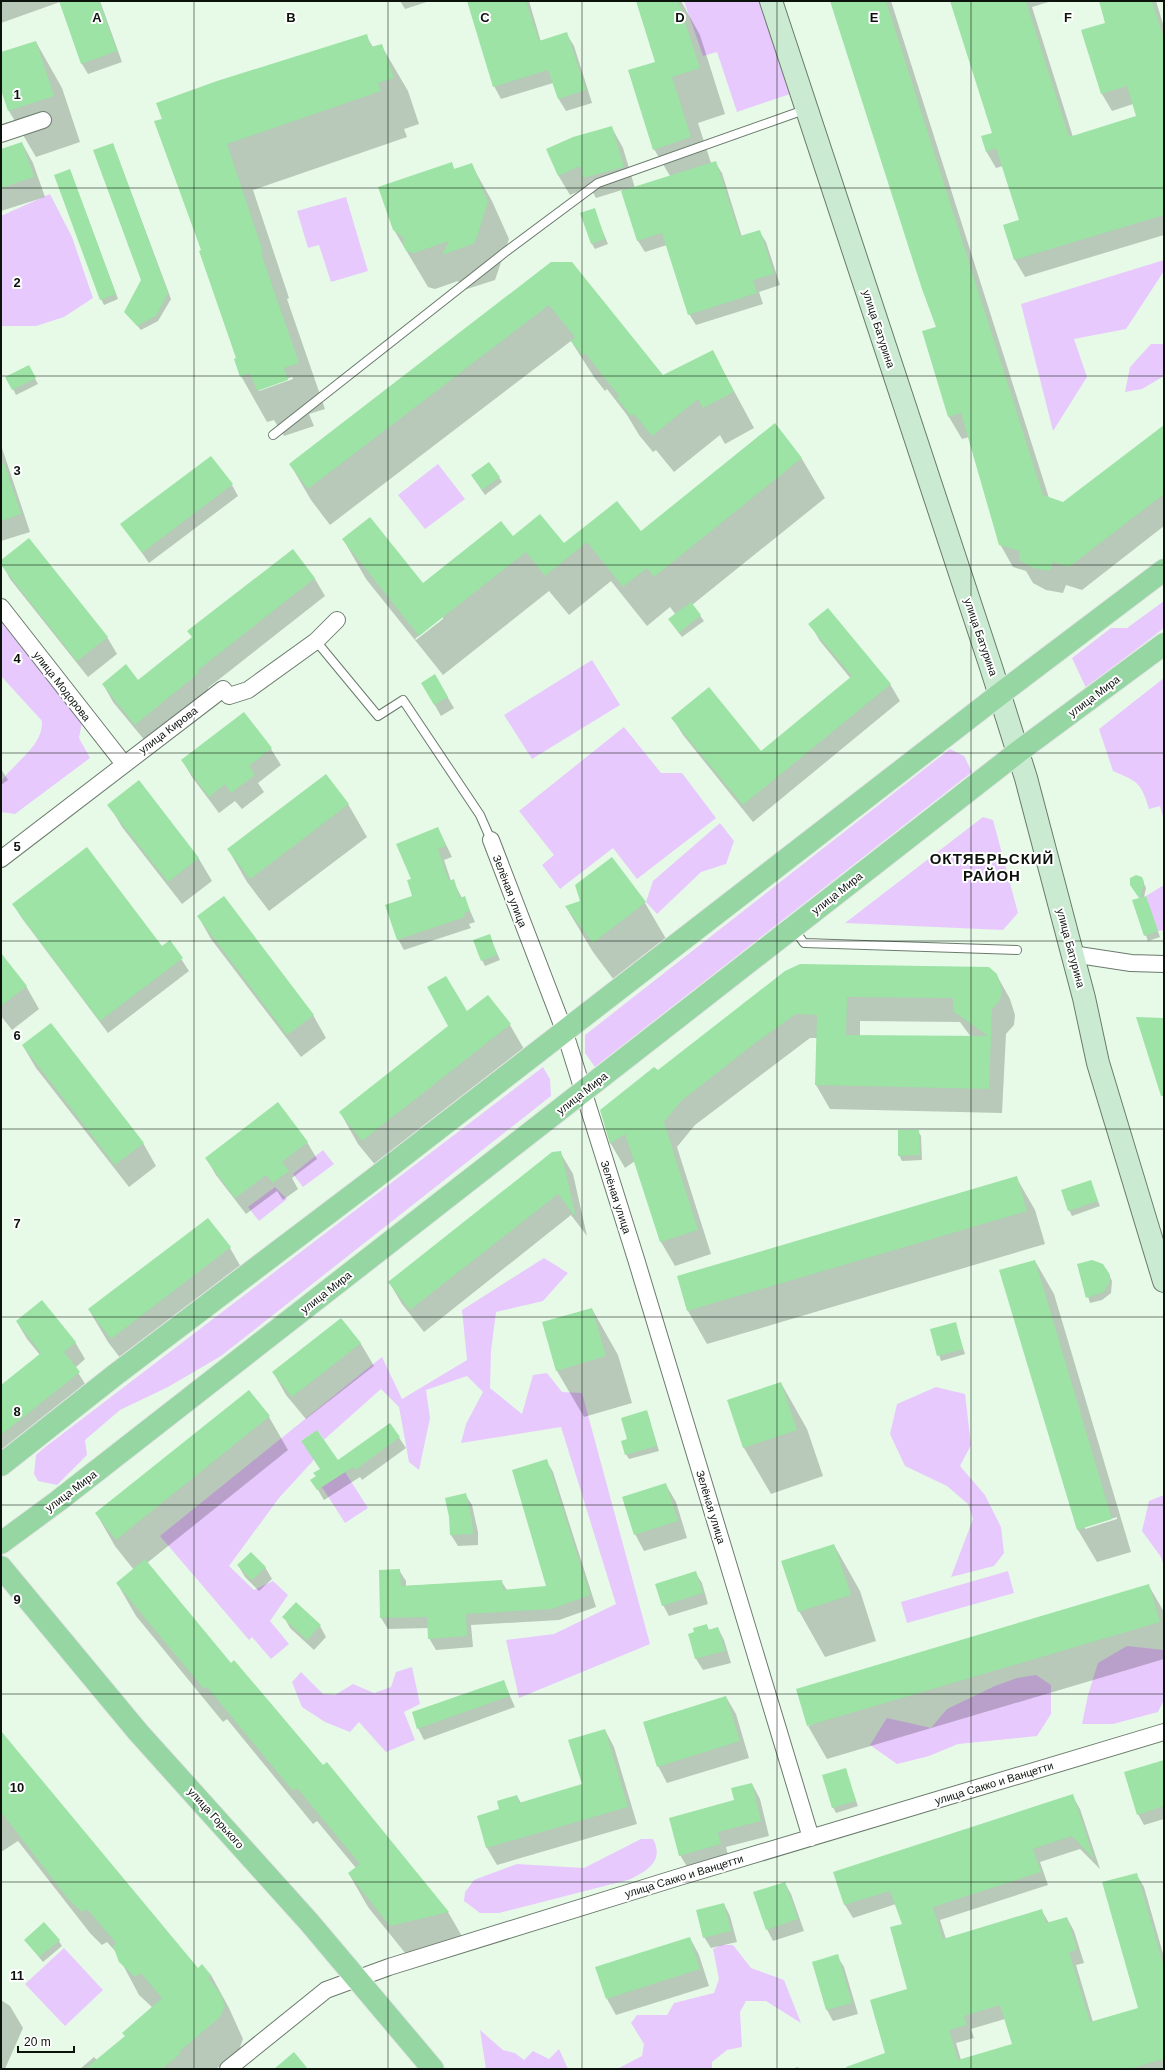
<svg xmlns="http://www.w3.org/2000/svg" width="1165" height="2070" font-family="Arial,sans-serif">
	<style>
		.green { fill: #e8c9fd; fill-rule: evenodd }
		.shadow { fill: #0003; fill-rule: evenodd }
		.building { fill: #9ce3a5; fill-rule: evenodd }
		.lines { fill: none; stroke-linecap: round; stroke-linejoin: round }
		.lane-casing { stroke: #6a7b6c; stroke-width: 10 }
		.street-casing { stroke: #6a7b6c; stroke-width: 18 }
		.secondary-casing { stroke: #6a7b6c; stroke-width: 24 }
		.primary-casing { stroke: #e7e7e7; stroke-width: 24 }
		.lane { stroke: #fff; stroke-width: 8 }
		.street { stroke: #fff; stroke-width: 16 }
		.secondary { stroke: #caebd1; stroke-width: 22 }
		.primary { stroke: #95d6a3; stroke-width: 22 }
		.grid { fill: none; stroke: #0c130d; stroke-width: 1; stroke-opacity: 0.55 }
		.labels { text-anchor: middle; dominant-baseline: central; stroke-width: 4; stroke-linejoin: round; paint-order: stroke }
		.street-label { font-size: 11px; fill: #0c130d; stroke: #fff }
		.district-label { font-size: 15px; font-weight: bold; letter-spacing: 1px; fill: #0c130d; stroke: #fff }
		.grid-label { font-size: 13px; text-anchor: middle; font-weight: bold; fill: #0c130d; stroke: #fff; stroke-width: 4; stroke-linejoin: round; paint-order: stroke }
	</style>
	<rect width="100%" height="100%" fill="#e7fae8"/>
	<path class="green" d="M684 1H762L793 93 737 112 717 52 703 56Z
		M50 194 72 237 93 298 64 317 36 326H1V216Z
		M346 197 368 271 331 282 319 245 308 248 297 211Z
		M1164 260V271L1126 329 1074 339 1087 377 1053 431 1021 304Z
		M1151 344H1164V376L1142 389 1125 392 1130 367Z
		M438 464 465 499 425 529 398 495Z
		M1164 601V628L1086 688 1072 658 1111 628H1127Z
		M1 616 83 717 79 738 90 758 15 814 1 812V782C14 762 43 747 42 721L1 676Z
		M592 660 620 705 532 759 504 715Z
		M1164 678V820L1160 806 1149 809C1141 782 1138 782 1113 771L1099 729Z
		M624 727 661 773H682L716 818 637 879 613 848 560 889 542 865 554 855 519 811Z
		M950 749 964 756 972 772 595 1067 585 1053V1035Z
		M983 817 993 820 1018 913 1003 930 845 923Z
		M720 823 734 841 726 864 701 872 657 914 646 902 653 881Z
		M1164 885V930L1158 931 1146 896Z
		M543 1067 550 1079 551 1096 221 1356 168 1387 120 1410 85 1440 87 1455 57 1485 38 1481 34 1474 36 1455 44 1448Z
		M323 1150 334 1164 303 1187 293 1174Z
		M275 1187 287 1199 259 1221 248 1207Z
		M544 1258 568 1273 543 1301 496 1312 491 1351 490 1388 522 1414 533 1375 547 1373 562 1392 582 1393 650 1644 519 1698 506 1640 554 1634 616 1604 561 1427 461 1443 466 1424 483 1392 467 1376 426 1390 430 1418 419 1470 409 1462 399 1407 381 1389 318 1445 313 1461 279 1498 229 1566 254 1590 273 1581 288 1595 270 1621 289 1644 271 1659 252 1637 249 1640 160 1536 382 1357 402 1399 467 1360 462 1310ZM317 1430 323 1438 307 1449 301 1441Z
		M936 1387 965 1394 971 1445 960 1466 985 1495 1001 1527 1004 1553 994 1566 951 1577 973 1519 968 1504 947 1486 905 1466 890 1434 897 1404Z
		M345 1472 368 1508 345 1523 322 1487Z
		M1164 1495V1566L1161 1557 1142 1531 1149 1501Z
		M1008 1571 1014 1593 907 1623 901 1602Z
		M1127 1646 1164 1650V1700L1158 1712 1113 1724H1082L1088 1695 1098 1663Z
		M412 1667 420 1704 404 1712 415 1740 386 1752 359 1722 350 1732 325 1722 302 1707 292 1682 301 1672 323 1694 335 1695 353 1684 374 1693 391 1687 396 1672Z
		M1036 1675 1051 1685V1714L1037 1736 958 1744 929 1756 897 1764 870 1745 887 1718 931 1728 947 1709 995 1686 1017 1678Z
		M641 1839H653C665 1861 646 1872 628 1880L499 1913H480L464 1901 465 1892 474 1880 517 1864 584 1868Z
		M721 1945H733L751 1968 784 1980 801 2023 766 2001H746L740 2012 742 2047 727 2050 712 2062V2069H617L642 2056 644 2044 631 2023 637 2015H667L674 2003 714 1993 719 1979 713 1949Z
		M64 1948 103 1990 65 2026 25 1984Z
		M480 2030 503 2050 515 2053 524 2060 533 2051 549 2059 559 2049 568 2069H486Z"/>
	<path class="shadow" d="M1 1H100L122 62 88 74 82 64 60 2 1 23Z
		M400 1H430L405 9Z
		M468 1H529L541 42 566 33 574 46 592 103 566 111 558 98 553 83 501 99 494 86Z
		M637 1H681L700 35 725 114 698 123 711 163 715 162 722 173 742 237 759 231 766 242 780 285 759 292 763 304 696 325 689 314 667 245 645 252 638 241 622 190 596 198 590 187 570 195 558 175 612 128 623 148 635 188 670 176 654 149 656 63Z
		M831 1H891L1049 498 1063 503 1164 426V526L1082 590 1066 585 1063 593 1046 590 1033 583 1026 571 1013 567 1000 544 969 437 962 439 949 417 924 332 938 328Z
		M951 1H1052L1032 7 1073 137 1137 117 1133 104 1112 111 1102 94 1083 31 1107 23 1100 1H1156L1164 27V235L1025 277 1015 260 1004 225 1020 220 1003 166 996 168 986 151 993 133Z
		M366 36 373 47 381 45 408 91 419 124 404 129 407 137 253 190 289 298 287 299 325 409 309 414 314 426 284 436 274 420 267 422 241 376 238 358 203 251 155 122ZM292 377 293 379 259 391V389Z
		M36 42 62 88 80 142 36 157 9 111 1 87V53Z
		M22 143 33 163 45 197 1 211V150Z
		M113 144 171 299 158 321 141 330 125 312 142 280Z
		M451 163 455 170 471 164 492 201 509 239 495 280 464 290 458 281 435 289 428 287 394 230Z
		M70 170 118 299 104 305 101 299Z
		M594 210 608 244 595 249 592 244Z
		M552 263 663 377 713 352 754 428 725 444 720 435 674 472 656 450 653 452 639 435 627 415 607 389 605 391 594 377 571 341 330 525 311 500 290 464Z
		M28 366 38 384 16 395 7 377Z
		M774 425 802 459 825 498 692 605 704 621 682 637 673 625 676 615 670 607 647 626 611 581 569 615 549 591 443 675 366 579 343 539 423 585 513 537 564 544 641 532ZM443 616V619L416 640 415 639Z
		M1 445 30 532 1 541Z
		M472 476 499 477 502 482 485 495Z
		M232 485 238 496 149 563 122 524Z
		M292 550 315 579 325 596 208 688 209 691 146 742 113 702 103 684 138 681 193 638Z
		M1 562 107 637 117 654 88 677 10 579Z
		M810 624 890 684 900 701 753 822 683 735 673 719 761 752 851 679 820 641Z
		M435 676 454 708 441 716 422 683Z
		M244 713 271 749 281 765 258 783 264 792 242 809 235 801 219 813 192 777 182 760Z
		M1 769 8 780 1 785Z
		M138 782 199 859 212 881 182 904 122 827 109 805Z
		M348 804 367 837 269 911 247 882 228 849Z
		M438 828 452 857 444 860 451 881H453L462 898 464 897 475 922 469 924 471 928 404 950 398 939 414 896 412 880Z
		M612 858 645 903 672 949 620 988 593 952 566 907 581 901Z
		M1141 877 1146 888 1144 897 1148 902 1160 937 1148 941 1133 901 1140 899Z
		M14 905 162 948 170 942 189 971 108 1033 21 917Z
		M198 916 313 1015 326 1038 301 1057 211 939Z
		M489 935 500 960 485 966 482 960Z
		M1 954 26 986 39 1009 12 1030 1 1016Z
		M785 972 996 974 1010 999 1015 1015 1014 1025 1006 1034 1002 1113 830 1109 816 1085 817 1038H810L695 1125 677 1147 711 1254 675 1266 661 1242 635 1161 625 1168 611 1144 601 1110 658 1072ZM860 1021 960 1022 971 1037 860 1036Z
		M466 1013 510 1025 528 1056 381 1172 358 1144 340 1112Z
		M23 1046 143 1143 156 1166 129 1187 36 1068Z
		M918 1131 921 1136 922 1160 902 1161 899 1155Z
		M307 1142 317 1159 292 1178 298 1189 283 1200 277 1191 246 1214 216 1175 206 1158Z
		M560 1152 573 1174 587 1236 571 1215 424 1332 402 1304 389 1282Z
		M1016 1177 1035 1210 1045 1244 707 1344 688 1311 678 1277Z
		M1090 1181 1100 1206 1072 1216 1069 1210Z
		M208 1219 230 1248 249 1281 130 1371 108 1342 89 1310Z
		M1035 1261 1054 1294 1131 1552 1097 1562 1078 1530ZM1117 1517V1519L1085 1529V1527Z
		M1098 1262 1107 1270 1112 1281 1111 1293 1102 1300 1090 1303 1078 1265Z
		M592 1309 618 1355 632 1403 584 1417 557 1371 543 1323Z
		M341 1319 361 1344 374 1366 306 1419 286 1395 273 1372Z
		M17 1322 75 1342 85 1359 75 1368 89 1390 1 1460V1387L40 1355 27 1339Z
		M955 1323 965 1354 941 1361 931 1330Z
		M781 1383 807 1429 823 1476 771 1494 744 1448 728 1400Z
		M249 1391 269 1417 288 1450 147 1563 231 1664 323 1766 327 1764 448 1912 467 1945 410 1959 368 1907 349 1874 356 1868 317 1821 313 1824 227 1719 223 1722 136 1616 117 1583 134 1570 115 1546 96 1513Z
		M647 1411 659 1451 629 1459 626 1454 628 1440Z
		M390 1424 406 1448 362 1480 360 1477 324 1500 312 1480Z
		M546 1460 553 1472 596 1607 559 1620 471 1625 473 1647 436 1650 429 1638V1628L388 1629 381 1618 399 1570 406 1581V1586L501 1581 507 1590 548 1587Z
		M666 1485 676 1502 687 1538 644 1551 635 1534Z
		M465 1494 472 1505 478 1532V1545L458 1546 451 1535 450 1516Z
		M834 1545 860 1591 876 1641 825 1657 799 1611Z
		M238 1565 265 1567 272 1579 259 1591 245 1577Z
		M695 1572 702 1583 708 1604 669 1616 663 1605Z
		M1149 1586 1164 1612V1659L827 1759 808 1726Z
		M284 1617 320 1626 326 1637 314 1650 290 1628Z
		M707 1626 709 1630 718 1628 724 1640 731 1663 703 1670 696 1659 690 1635Z
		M503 1681 515 1707 424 1740 418 1728Z
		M726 1697 736 1714 749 1758 667 1783 658 1766Z
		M605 1730 614 1747 637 1824 497 1865 487 1848 478 1816 500 1810 517 1796 521 1803 583 1785Z
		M1 1732 198 1969 211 1975 229 2008 243 2039 239 2050 216 2069H80L94 2057 97 2060 126 2036 153 2008 139 1995 116 1952 107 1942 102 1945 90 1933 18 1841 1 1852Z
		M1164 1761V1819L1144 1825 1138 1814Z
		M845 1769 858 1806 836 1813 833 1807Z
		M752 1784 760 1799 769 1836 726 1847 729 1859 689 1870 680 1855Z
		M1072 1795 1080 1809 1100 1869 1080 1849 1040 1862 1048 1885 940 1920 946 1939 1042 1911 1049 1923 1067 1918 1074 1931 1084 1963 1076 1965 1093 2022 1140 2009 1136 1874 1144 1887 1164 1957V2069H848L886 2054 909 1990 903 1925 896 1904 853 1918 845 1905 835 1872ZM1005 2019 1013 2045 961 2060 956 2043 974 2038 971 2029Z
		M785 1883 791 1894 804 1931 773 1941 767 1929Z
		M724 1904 730 1916 737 1942 711 1948 704 1937Z
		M690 1938 699 1955 709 1986 616 2015 607 1999Z
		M25 1940 59 1941 62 1946 43 1962Z
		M837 1956 844 1967 858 2014 833 2021 827 2010 813 1962Z
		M1 2000 10 2006 23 2028 5 2069H1Z
		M798 2067 799 2069H792Z"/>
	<path class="building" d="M59 1H99L117 51 81 64Z
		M467 1H526L539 41 567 32 586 90 558 99 548 70 493 87Z
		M636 1H678L700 68 672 77 691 137 653 150 628 70 655 62Z
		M830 1H886L1043 495 1063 502 1164 425V494L1069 567 1053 562 1050 571 1033 568 1019 560 1020 551 999 545 961 413 948 417 922 331 936 327 922 289Z
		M950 1H1026L1069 137 1136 116 1127 86 1101 94 1081 30 1105 23 1099 1H1152L1164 39V215L1014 260 1003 225 1019 220 996 148 986 152 981 136 992 133Z
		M367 34 371 47 382 44 394 78 378 83 381 91 227 144 263 252 261 253 299 363 284 368 288 380 257 391 250 373 240 377 234 359 236 358 199 251 201 250 154 121 162 119 156 103 217 81Z
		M36 41 54 96 8 111 1 90V52Z
		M612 126 624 167 583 178 580 166 558 176 546 149 573 137Z
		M22 142 34 177 1 188V149Z
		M113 143 168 293 156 316 137 326 124 312 141 280 93 150Z
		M716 161 740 236 760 230 774 274 753 280 757 293 688 315 662 233 637 241 621 191Z
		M452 162 454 169 472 163 488 202 475 243 442 255 449 241 414 253 406 251 403 243 404 238 393 230 378 187Z
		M70 169 116 294 100 300 54 175Z
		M595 208 605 239 591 244 580 213Z
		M551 262H572L663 375 713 350 734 392 703 408 698 399 652 436 634 414 631 416 617 398 619 396 585 353 583 356 571 341 575 337 549 305 308 489 289 464Z
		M29 365 36 378 12 390 5 377Z
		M775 423 802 458 654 577 647 568 623 587 587 542 545 576 526 552 419 636 342 539 370 517 423 583 501 521 513 536 540 514 564 543 617 501 641 531Z
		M211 456 233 484 142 553 120 524Z
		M489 462 500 477 482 490 471 475Z
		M4 463 21 514 1 521V464Z
		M29 538 108 637 77 661 1 565V560Z
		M293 549 315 578 198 670 200 672 135 725 102 684 126 664 138 680 192 637 187 631Z
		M691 602 701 615 679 633 668 619Z
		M828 608 891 684 743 805 671 718 709 687 761 751 852 676 808 624Z
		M435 674 448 697 434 705 421 683Z
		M244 712 272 748 249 766 255 775 231 793 225 784 209 797 181 760Z
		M326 774 349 804 250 879 227 849Z
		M139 780 199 858 168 882 107 805Z
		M438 827 446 846 438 849 449 881 454 879 460 898 465 896 470 911 464 913 465 917 397 940 385 905 412 896 407 880 411 879 396 844Z
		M87 847 162 946 170 940 183 958 100 1021 12 904Z
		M612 857 646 902 593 943 565 906 580 901 575 885Z
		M1136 875 1142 877 1144 882 1140 898 1146 896 1158 931 1144 936 1132 900 1139 898 1130 885V878Z
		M224 896 314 1015 287 1035 197 916Z
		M490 934 497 955 481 961 473 940Z
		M1 953 27 986 1 1006Z
		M800 964 989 967 997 974 1002 990 1000 1000 992 1009 989 1089 815 1085 817 1015 796 1014 758 1041 681 1101 664 1122 698 1230 660 1242 625 1134 610 1144 600 1110 654 1067 658 1070 785 971ZM847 997 953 998V1011L988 1036 846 1035Z
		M446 976 467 1011 488 995 511 1024 362 1141 339 1112 448 1026 427 987Z
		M1136 1017 1164 1018V1096H1161Z
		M51 1023 144 1143 115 1165 22 1045Z
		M278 1102 308 1142 282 1162 289 1171 273 1183 266 1175 235 1198 205 1158Z
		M898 1130H919L920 1155 898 1156Z
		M561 1151 576 1217 558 1194 410 1310 388 1282 552 1152Z
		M1017 1176 1027 1211 687 1311 677 1276Z
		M1091 1180 1098 1201 1068 1211 1061 1190Z
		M208 1218 231 1247 111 1339 88 1309Z
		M1035 1260 1112 1519 1077 1530 999 1270Z
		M1092 1260 1103 1264 1110 1275V1281L1104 1292 1086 1298 1077 1264Z
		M42 1300 76 1342 64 1352 80 1372 1 1435V1385L41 1353 16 1321Z
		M592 1308 606 1356 556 1371 542 1322Z
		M341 1318 361 1343 292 1397 272 1372Z
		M956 1322 963 1349 937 1356 930 1329Z
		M781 1382 797 1430 743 1448 727 1400Z
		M249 1390 270 1416 116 1540 95 1513Z
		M647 1410 657 1446 625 1455 621 1441 627 1439 621 1418Z
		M390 1423 400 1437 355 1470 353 1467 317 1490 310 1480 316 1476 313 1473 320 1469 301 1441 317 1430 338 1460Z
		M547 1459 590 1595 552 1609 466 1614 467 1636 428 1639 427 1617 380 1618 379 1570 400 1569 401 1586 502 1580 503 1590 546 1586 512 1470Z
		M666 1483 678 1521 634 1535 622 1497Z
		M466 1493 472 1520 473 1534 450 1535 449 1517 445 1498Z
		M834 1544 851 1595 798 1612 781 1561Z
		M251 1552 266 1567 252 1580 237 1565Z
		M145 1559 231 1663 234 1660 323 1765 327 1762 449 1912 390 1926 348 1873 360 1864 297 1788 293 1791 207 1687 204 1689 116 1583Z
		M696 1571 703 1593 662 1606 655 1584Z
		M1149 1584 1160 1622 807 1726 796 1689Z
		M296 1602 321 1625 307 1640 282 1617Z
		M707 1624 708 1630 718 1627 725 1651 695 1659 688 1634 694 1632 693 1628Z
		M504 1680 510 1696 417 1729 412 1712Z
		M726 1696 740 1741 657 1767 643 1722Z
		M605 1729 628 1807 486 1848 477 1816 499 1809 497 1801 517 1795 519 1803 582 1784 568 1740Z
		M1 1731 198 1968 202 1964 211 1975 208 1978 220 1993 225 2006 220 2017 179 2052 180 2054 162 2069H85L125 2036 122 2033 162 1998 141 1973 135 1977 119 1962 113 1946 116 1943 87 1909 82 1912 69 1900 1 1812Z
		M1164 1760V1806L1137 1815 1124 1772Z
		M846 1768 856 1801 832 1808 822 1775Z
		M752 1783 761 1821 718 1832 721 1844 679 1856 669 1818 734 1800 731 1788Z
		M1073 1794 1094 1859 1072 1836 1033 1849 1041 1872 933 1907 943 1939 1042 1909 1046 1923 1067 1917 1077 1950 1069 1952 1090 2022 1138 2008 1102 1882 1137 1873 1164 1967V2059L1129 2069H847L846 2067 885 2053 870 2000 907 1989 890 1927 902 1924 890 1891 844 1905 833 1872ZM1000 2005 1012 2044 958 2060 949 2030 967 2025 964 2016Z
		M785 1882 798 1919 766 1930 753 1892Z
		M724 1903 731 1931 703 1938 696 1910Z
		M44 1922 60 1940 39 1957 24 1940Z
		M690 1937 700 1969 606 1999 595 1967Z
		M838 1954 852 2003 826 2010 812 1962Z
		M294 2052 308 2069H274Z"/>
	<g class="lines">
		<g class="lane-casing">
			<path id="lane" d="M273 435 504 253 598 183 807 109
				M316 641 378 716 403 700 480 815 491 840
				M793 928 804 943 1017 950"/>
		</g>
		<g class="street-casing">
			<path id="street" d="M1 134 43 120
				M1 607 124 764
				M491 840 564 1030 636 1259 811 1838
				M1 859 223 689 229 696 248 690 316 641 337 620
				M1072 954 1131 963 1164 964
				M228 2069 326 1990 389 1967 676 1878 1164 1732"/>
		</g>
		<g class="secondary-casing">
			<path id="secondary" d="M771 1 991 667 1026 778 1084 998 1098 1063 1164 1281"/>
		</g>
		<g class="primary-casing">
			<path id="primary" d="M1 1465 115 1375 371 1181 1000 694 1164 570
				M1 1543 58 1501 1018 752 1164 644
				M1 1567 138 1732 309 1922 433 2069"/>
		</g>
		<use href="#lane" class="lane"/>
		<use href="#street" class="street"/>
		<use href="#secondary" class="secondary"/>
		<use href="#primary" class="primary"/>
	</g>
	<path class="grid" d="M194 1V2069M388 1V2069M582 1V2069M777 1V2069M971 1V2069M1 188H1164M1 376H1164M1 565H1164M1 753H1164M1 941H1164M1 1129H1164M1 1317H1164M1 1505H1164M1 1694H1164M1 1882H1164"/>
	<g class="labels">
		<g class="street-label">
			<text transform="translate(879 329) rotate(72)">улица Батурина</text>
			<text transform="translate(981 637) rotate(71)">улица Батурина</text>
			<text transform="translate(62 686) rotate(52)">улица Модорова</text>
			<text transform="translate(1094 696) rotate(-37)">улица Мира</text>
			<text transform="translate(168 730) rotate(-37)">улица Кирова</text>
			<text transform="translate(510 891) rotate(69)">Зелёная улица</text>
			<text transform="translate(837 893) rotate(-38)">улица Мира</text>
			<text transform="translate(1071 948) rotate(75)">улица Батурина</text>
			<text transform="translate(582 1093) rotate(-38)">улица Мира</text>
			<text transform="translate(616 1197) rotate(72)">Зелёная улица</text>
			<text transform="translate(326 1292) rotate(-38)">улица Мира</text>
			<text transform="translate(71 1491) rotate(-37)">улица Мира</text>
			<text transform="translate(711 1507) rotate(73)">Зелёная улица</text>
			<text transform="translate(994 1783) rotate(-17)">улица Сакко и Ванцетти</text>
			<text transform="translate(216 1818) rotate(48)">улица Горького</text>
			<text transform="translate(684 1876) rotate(-17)">улица Сакко и Ванцетти</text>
		</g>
		<g class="district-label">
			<text x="992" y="858">ОКТЯБРЬСКИЙ<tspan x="992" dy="17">РАЙОН</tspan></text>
		</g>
	</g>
	<g class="grid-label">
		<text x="97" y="22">A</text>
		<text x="291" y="22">B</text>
		<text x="485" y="22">C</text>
		<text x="680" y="22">D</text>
		<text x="874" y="22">E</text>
		<text x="1068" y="22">F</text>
		<text x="17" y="99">1</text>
		<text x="17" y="287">2</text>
		<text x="17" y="475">3</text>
		<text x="17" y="663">4</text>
		<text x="17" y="851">5</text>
		<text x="17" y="1040">6</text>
		<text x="17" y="1228">7</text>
		<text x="17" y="1416">8</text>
		<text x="17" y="1604">9</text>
		<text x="17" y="1792">10</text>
		<text x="17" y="1980">11</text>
	</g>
	<rect width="1165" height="2070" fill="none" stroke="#0c130d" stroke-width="4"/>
	<path d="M18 2046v6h56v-6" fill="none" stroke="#0c130d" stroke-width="2"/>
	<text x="24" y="2046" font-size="12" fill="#0c130d" stroke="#ffffff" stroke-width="3" paint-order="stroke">20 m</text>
</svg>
